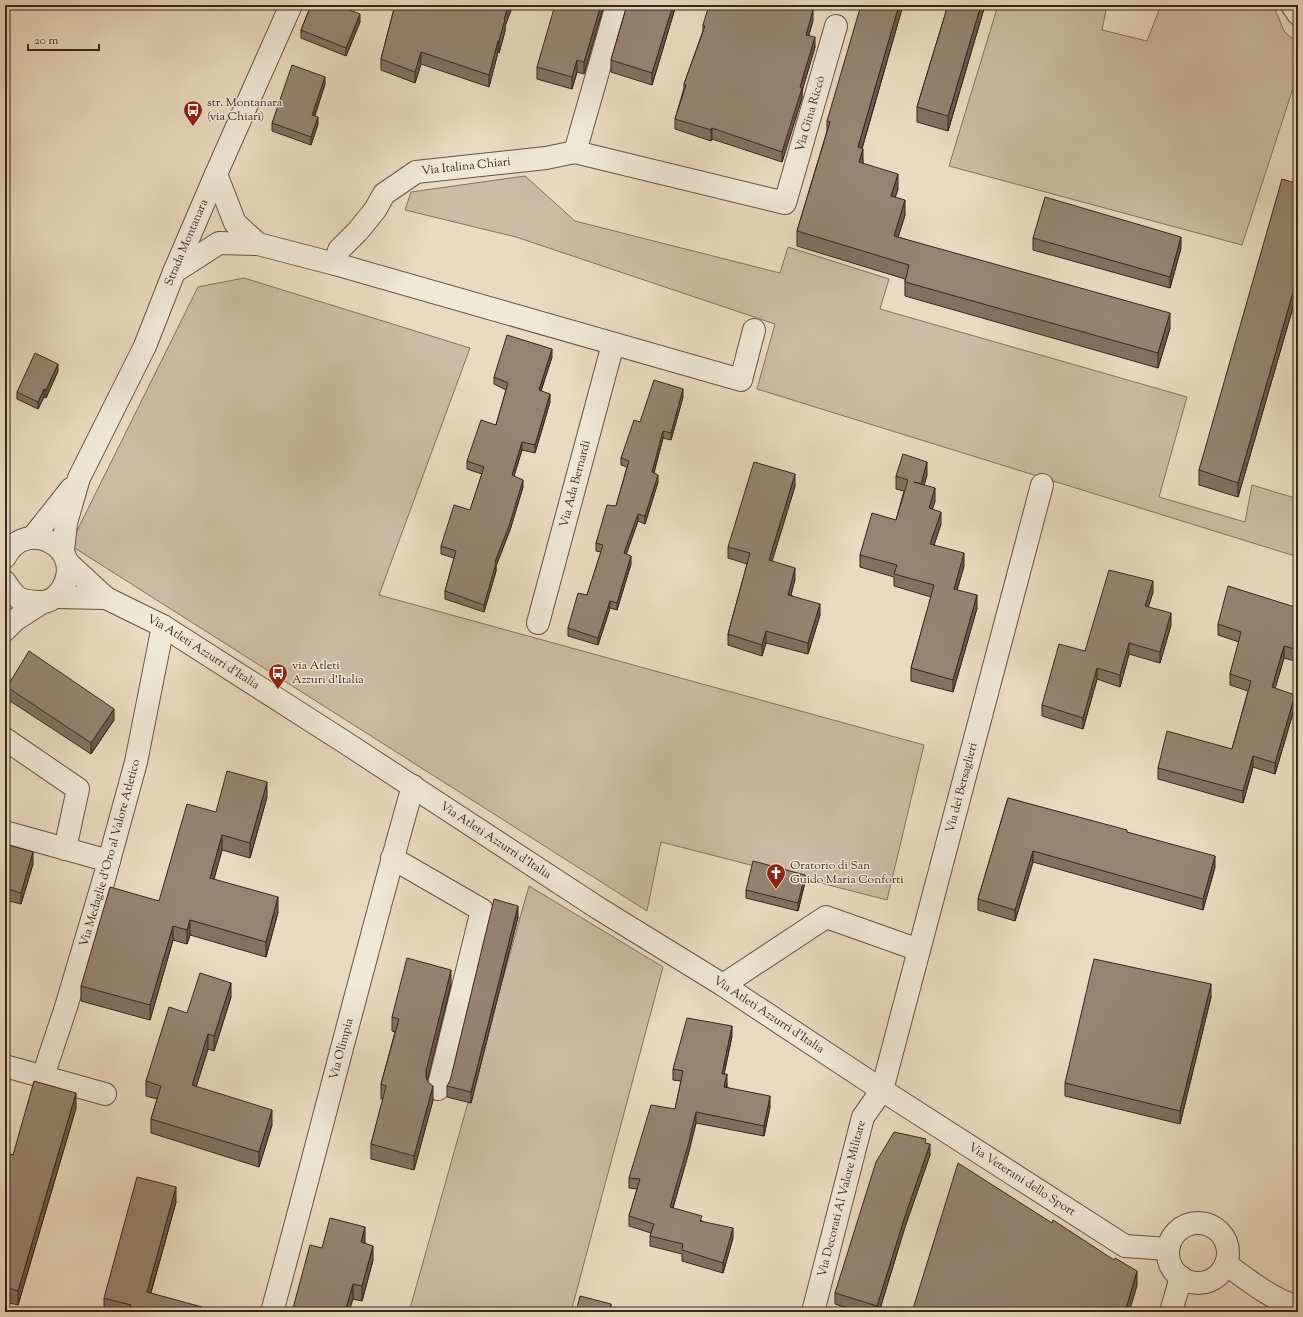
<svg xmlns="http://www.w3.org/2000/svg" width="1303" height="1317" font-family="'Sorts Mill Goudy',serif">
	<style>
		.green { fill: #ccbca4; stroke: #837060 }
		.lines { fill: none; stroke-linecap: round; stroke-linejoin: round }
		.minor-casing { stroke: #665245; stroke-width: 24 }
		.minor { stroke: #f1e8d6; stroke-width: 22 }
		.wall { fill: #817261; stroke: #3a251c }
		.shaded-wall { fill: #695c4f; stroke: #3a251c }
		.building { fill: #968471; stroke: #3a251c }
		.labels { text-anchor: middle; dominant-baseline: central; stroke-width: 3; stroke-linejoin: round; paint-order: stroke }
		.poi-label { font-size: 12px; fill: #3a251c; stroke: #f1e8d6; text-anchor: start }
		.street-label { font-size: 12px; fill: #3a251c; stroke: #f1e8d6 }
	</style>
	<rect width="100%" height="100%" fill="#eadbc0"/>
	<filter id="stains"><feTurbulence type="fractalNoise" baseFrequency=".005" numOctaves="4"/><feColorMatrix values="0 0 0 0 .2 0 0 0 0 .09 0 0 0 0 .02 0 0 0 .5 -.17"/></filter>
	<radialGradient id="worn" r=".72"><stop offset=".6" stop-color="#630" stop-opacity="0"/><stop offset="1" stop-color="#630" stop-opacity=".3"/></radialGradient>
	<path class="green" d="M998 5H1107L1102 30 1147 41 1161 5H1276L1275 9 1284 31 1298 44V73L1242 245 949 166Z
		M525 176 575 221 780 273 788 247 889 279 880 309 1187 397 1159 497 1245 522 1252 485 1298 499V557L757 389 775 324 516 237 405 210 411 192Z
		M244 278 470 348 379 595 924 745 887 900 661 842 647 911 70 545 198 287Z
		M529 886 663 967 571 1312H409Z"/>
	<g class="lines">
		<g class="minor-casing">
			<g id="minor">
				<path d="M1292 5 1298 14"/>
				<path d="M575 152 617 5"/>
				<path d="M216 174 235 223 258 244"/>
				<path d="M335 264 741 380 754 330"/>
				<path id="s1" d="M174 272 219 243 258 244 335 264 339 250 358 231 375 210 384 194 416 172 546 158 575 152 785 203 836 26"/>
				<path d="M33 537 71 489"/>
				<path id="s2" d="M63 551 66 523 79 478 145 346 174 272 216 174 291 5"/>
				<path d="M5 557C26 515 90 549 60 592 55 598 47 603 39 602 19 601 16 599 5 582"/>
				<path id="s3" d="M68 563 106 598 163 626 346 743 598 908 723 985 882 1090 1125 1246 1168 1249"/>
				<path d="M56 597 106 598"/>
				<path id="s4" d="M538 623 613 344"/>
				<path d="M5 630 15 620 43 602"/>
				<path d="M5 739 78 789 65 849"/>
				<path d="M5 832 109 861"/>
				<path d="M392 858 482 910 438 1089"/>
				<path d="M723 985 826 917 919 950"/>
				<path d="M5 1066 105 1094"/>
				<path id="s5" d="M43 1076 66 1007 104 879 136 762 163 626"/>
				<circle cx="1198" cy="1253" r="30"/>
				<path d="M1226 1264C1248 1280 1271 1299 1298 1307"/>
				<path id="s6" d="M272 1312C320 1137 363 961 413 786"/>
				<path id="s7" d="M813 1312 863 1117 882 1090 1042 485"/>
				<path d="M1171 1312 1181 1277"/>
			</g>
		</g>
		<use href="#minor" class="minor"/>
	</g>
	<path class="wall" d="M311 5H345L344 8 360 22 346 56 301 38V30Z
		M395 5H513L505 26V31L499 53 498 52 489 87 421 64 415 83 381 70V59Z
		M604 5 584 74 577 72 572 89 537 79V67Z
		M627 5H676L652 85 611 72V60Z
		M903 5 862 149 863 164 898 189 895 197 905 215 898 237 1170 328 1158 368 905 296V279L797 246V231L827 131V121Z
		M948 5H985L948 131 917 122V107Z
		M717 6 813 20 809 35 815 47 802 91V98L782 162 712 139 711 141 675 129V119L684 88V84L703 31V25Z
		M325 84 315 116 318 124 311 145 272 131V123Z
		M1298 184V290L1238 497 1199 485V470Z
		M1033 238 1181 248 1170 288 1033 250Z
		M552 357 541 391 550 402 535 453 522 450 514 476 523 487 510 530 496 566V571L484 612 445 599V591L454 558 441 554V546L470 510 482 474 467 469V461L496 425 506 390 494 384V377Z
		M58 371 46 398 44 397 38 409 17 399V392Z
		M683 397 671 440 663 438 654 473 658 482 645 524 638 521 626 554 631 564 617 610 610 608 598 645 568 636V628L587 595 601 552 596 551V543L616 506 627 467 621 465V458L640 422Z
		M927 475 924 485 935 501 932 509 941 524 934 545 964 566 957 589 977 608 953 692 911 681V668L931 597 894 586V577L860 567V555L896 520 904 491 896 489V476Z
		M795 486 772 561 795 579 791 595 820 615 808 654 766 643 762 656 728 645V634L747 564 728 558V547Z
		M1153 592 1148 607 1171 625 1160 663 1129 654 1120 687 1097 679 1083 729 1042 716V705L1085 651Z
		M1298 608V662L1284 658 1275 688 1295 706 1275 774 1253 767 1243 803 1158 779V768L1232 749 1248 691 1230 685V674L1239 642 1218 635V624Z
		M7 687 114 720 91 754 7 699Z
		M267 797 250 858 222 850 214 879 278 912 266 957 190 935 187 944 173 940 150 1020 81 1001V986L159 901 216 812Z
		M1008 798 1127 832 1215 867 1203 910 1033 862 1015 921 978 910V899Z
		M5 844 33 864 21 904 5 900Z
		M805 882 798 911 746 898V890Z
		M518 917 471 1103 447 1097V1086L450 1081Z
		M451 984 427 1080 433 1100 414 1170 371 1159V1144L383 1099H381V1084L395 1032 392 1031V1017Z
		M231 997 214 1051 208 1049 196 1087 272 1125 259 1167 151 1133V1119L157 1099 146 1096V1081L187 1013Z
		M1211 997 1180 1124 1065 1096V1083Z
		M732 1036 724 1074 727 1085V1087L770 1107 764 1136 696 1123 688 1155 673 1208 702 1221 733 1238 723 1273 682 1261V1254L650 1246V1236L651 1233 629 1226V1216L637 1189 629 1188V1178L675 1109 681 1081 673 1080V1069Z
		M76 1108 18 1305 5 1302V1153L13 1155Z
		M926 1143 930 1155 905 1227 879 1312H860L835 1304V1293Z
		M176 1202 151 1293 202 1312H104V1298Z
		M365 1242V1243L373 1260 362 1301 353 1299 322 1248Z"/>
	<path class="shaded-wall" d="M343 5H345L342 15V7Z
		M509 5H513L505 26V31L499 53V41L504 19Z
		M601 5H604L584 74V62Z
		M673 5H676L652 85V73Z
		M899 5H903L858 162V147Z
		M981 5H985L948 131V116Z
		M813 10V20L806 45V35Z
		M360 14V22L346 56V48Z
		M815 37V47L802 91V98L782 162V152L800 87Z
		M498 41V52L489 87V75Z
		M421 52V64L415 83V72Z
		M577 60V72L572 89V77Z
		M325 77V84L312 122V115Z
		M318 117V124L311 145V137Z
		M712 128V139L711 141V130Z
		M863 149V164L859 162Z
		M898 174V189L891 211V196Z
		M905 200V215L894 250V236Z
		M1181 237V248L1170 288V277Z
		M1298 275V290L1238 497V483Z
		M1170 313V328L1158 368V353Z
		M552 349V357L539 397V390Z
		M58 364V371L46 398V390Z
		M44 389V397L38 409V402Z
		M683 389V397L671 440V433Z
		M550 394V402L535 453V445Z
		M663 431V438L652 479V472Z
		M522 442V450L512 482V475Z
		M927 462V475L921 496V484Z
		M795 474V486L769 571V560Z
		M658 475V482L645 524V516Z
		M523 480V487L510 530 496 566V571L484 612V605L495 562Z
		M935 488V501L929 521V508Z
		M941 512V524L930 557V544Z
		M638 514V521L624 561V553Z
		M964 553V566L954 601V589Z
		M631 556V564L617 610V603Z
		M795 568V579L788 606V595Z
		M1153 581V592L1145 618V606Z
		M977 595V608L953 692V680Z
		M610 601V608L598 645V638Z
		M820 604V615L808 654V643Z
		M1171 613V625L1160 663V652Z
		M766 631V643L762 656V645Z
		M1129 643V654L1120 687V675Z
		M1284 646V658L1272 699V687Z
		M1097 668V679L1083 729V718Z
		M1295 695V706L1275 774V763Z
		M114 709V720L91 754V743Z
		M1253 756V767L1243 803V791Z
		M267 782V797L250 858V843Z
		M222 835V850L210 893V878Z
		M1033 851V862L1015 921V910Z
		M33 852V864L21 904V893Z
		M1215 856V867L1203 910V899Z
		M805 875V882L798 911V903Z
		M278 897V912L266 957V942Z
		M518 906V917L471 1103V1092Z
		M190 920V935L187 944V930Z
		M173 926V940L150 1020V1005Z
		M451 970V984L426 1086V1071Z
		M231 983V997L214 1051V1036Z
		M1211 984V997L1180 1124V1111Z
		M732 1026V1036L722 1084V1074Z
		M208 1034V1049L192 1100V1085Z
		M727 1074V1085L724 1097V1087Z
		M433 1086V1100L414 1170V1156Z
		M76 1093V1108L18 1305V1291Z
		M770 1096V1107L764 1136V1126Z
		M272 1110V1125L259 1167V1152Z
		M696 1112V1123L688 1155 670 1218V1207Z
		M930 1144V1155L905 1227 879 1312H877V1306L905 1216Z
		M176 1187V1202L147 1306V1292Z
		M365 1227V1242L361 1257V1242Z
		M733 1228V1238L723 1273V1263Z
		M373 1246V1260L362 1301V1286Z
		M1137 1271V1286L1129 1312H1125Z
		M353 1284V1299L349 1312H345Z
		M611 1304V1312H609Z"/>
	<path class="building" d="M311 5H343L342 7 360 14 346 48 301 30Z
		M395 5H509L504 19H505L499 41H498L489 75 421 52 415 72 381 59Z
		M555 5H601L584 62 577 60 572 77 537 67Z
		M627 5H673L652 73 611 60Z
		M709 5H715L717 6V5H796L813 10 806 35 815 37 800 87 802 88 782 152 712 128 711 130 675 119 686 85 684 84 705 26 703 25Z
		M861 5H899L858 147 863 149 859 162 898 174 891 196 905 200 894 236 1170 313 1158 353 905 282 909 265 797 231 830 122 827 121Z
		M948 5H981L948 116 917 107Z
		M292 65 325 77 312 115 318 117 311 137 272 123Z
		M1282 179 1298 184V275L1238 483 1199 470Z
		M1045 197 1181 237 1170 277 1033 238Z
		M507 335 552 349 539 390 550 394 535 445 522 442 512 475 523 480 510 523 495 562 496 563 484 605 445 591 456 551 441 546 454 505 470 510 484 467 467 461 481 420 496 425 508 383 494 377Z
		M35 353 58 364 46 390 44 389 38 402 17 392Z
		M654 380 683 389 671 433 663 431 652 472 658 475 645 516 638 514 624 553 631 556 617 603 610 601 598 638 568 628 578 593 587 595 603 545 596 543 607 505 616 506 629 461 621 458 634 420 640 422Z
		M903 454 927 462 921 484 914 482 935 488 929 508 941 512 930 544 964 553 954 589 977 595 953 680 911 668 934 585 894 574 897 565 860 555 872 513 896 520 908 480 896 476Z
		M754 462 795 474 769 560 795 568 788 595 820 604 808 643 766 631 762 645 728 634 750 553 728 547Z
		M1109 570 1153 581 1145 606 1171 613 1160 652 1129 643 1120 675 1097 668 1083 718 1042 705 1059 644 1085 651Z
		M1228 586 1298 608V650L1284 646 1272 687 1295 695 1275 763 1253 756 1243 791 1158 768 1167 731 1232 749 1251 681 1230 674 1241 632 1218 624Z
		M29 651 114 709 91 743 7 687Z
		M227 771 267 782 250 843 222 835 210 878 278 897 266 942 190 920 187 930 173 926 150 1005 81 986 110 887 159 901 187 804 216 812Z
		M1008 798 1127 830V832L1215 856 1203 899 1033 851 1015 910 978 899Z
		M5 844 33 852 21 893 5 888Z
		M753 861 805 875 798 903 746 890Z
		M494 899 518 906 471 1092 447 1086 450 1081Z
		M407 958 451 970 426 1071V1078L429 1083 433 1086 414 1156 371 1144 386 1086 381 1084 399 1019 392 1017Z
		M1094 959 1211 984 1180 1111 1065 1083Z
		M200 973 231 983 214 1036 208 1034 192 1085 272 1110 259 1152 151 1119 161 1086 146 1081 169 1007 187 1013Z
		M687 1018 732 1026 722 1074H727L724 1087 770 1096 764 1126 696 1112 688 1145 670 1207 702 1216 700 1221 733 1228 723 1263 682 1250 683 1244 650 1236 654 1224 629 1216 640 1179 629 1178 651 1105 675 1109 683 1071 673 1069Z
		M34 1081 76 1093 18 1291 5 1287V1153L13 1155Z
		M894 1132 926 1139 925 1143 930 1144 905 1216 877 1306 835 1293 876 1162Z
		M958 1163 1052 1223 1053 1220 1114 1260 1115 1258 1137 1271 1125 1312H912Z
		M137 1177 176 1187 147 1292 202 1307 201 1312H129L131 1305 104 1298Z
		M330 1218 365 1227 361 1242 373 1246 362 1286 353 1284 345 1312H292L310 1245 322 1248Z
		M580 1296 611 1304 609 1312H576Z"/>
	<defs>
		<g id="bus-pin" transform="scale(1)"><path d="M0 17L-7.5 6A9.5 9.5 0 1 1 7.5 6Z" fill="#8f2418" stroke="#f1e8d6"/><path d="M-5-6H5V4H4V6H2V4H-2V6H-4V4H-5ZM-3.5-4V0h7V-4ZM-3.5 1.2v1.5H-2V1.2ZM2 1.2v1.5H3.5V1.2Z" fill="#fff"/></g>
		<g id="church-pin" transform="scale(1)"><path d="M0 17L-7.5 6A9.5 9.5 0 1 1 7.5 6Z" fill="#8f2418" stroke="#f1e8d6"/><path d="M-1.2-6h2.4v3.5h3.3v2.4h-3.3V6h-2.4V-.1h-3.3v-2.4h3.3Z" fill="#fff"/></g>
	</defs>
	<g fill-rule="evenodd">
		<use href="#bus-pin" x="193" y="110"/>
		<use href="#bus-pin" x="278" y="673"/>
		<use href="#church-pin" x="776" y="873"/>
	</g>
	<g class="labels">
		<g class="poi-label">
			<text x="207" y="103">str. Montanara<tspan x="207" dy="14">(via Chiari)</tspan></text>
			<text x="292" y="666">via Atleti<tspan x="292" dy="14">Azzuri d'Italia</tspan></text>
			<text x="790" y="866">Oratorio di San<tspan x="790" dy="14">Guido Maria Conforti</tspan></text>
		</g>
		<g class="street-label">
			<text stroke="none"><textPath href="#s1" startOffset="767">Via Gina Riccò</textPath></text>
			<text stroke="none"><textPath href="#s1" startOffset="348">Via Italina Chiari</textPath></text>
			<text stroke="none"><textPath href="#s2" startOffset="334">Strada Montanara</textPath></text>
			<text stroke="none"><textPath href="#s4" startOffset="144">Via Ada Bernardi</textPath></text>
			<text stroke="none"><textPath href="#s3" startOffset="163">Via Atleti Azzurri d'Italia</textPath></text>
			<text stroke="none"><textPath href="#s7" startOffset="547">Via dei Bersaglieri</textPath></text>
			<text stroke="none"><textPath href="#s3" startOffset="511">Via Atleti Azzurri d'Italia</textPath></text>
			<text stroke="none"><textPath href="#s5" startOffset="233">Via Medaglie d'Oro al Valore Atletico</textPath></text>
			<text stroke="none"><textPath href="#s3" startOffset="835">Via Atleti Azzurri d'Italia</textPath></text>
			<text stroke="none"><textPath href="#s6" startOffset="272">Via Olimpia</textPath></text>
			<text stroke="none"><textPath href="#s3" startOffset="1137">Via Veterani dello Sport</textPath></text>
			<text stroke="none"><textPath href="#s7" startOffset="117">Via Decorati Al Valore Militare</textPath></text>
		</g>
	</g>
	<rect width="1303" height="1317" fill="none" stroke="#eadbc0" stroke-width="20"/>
	<rect x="6" y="6" width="1291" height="1305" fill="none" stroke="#3a251c" stroke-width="2"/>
	<rect x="10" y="10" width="1283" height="1297" fill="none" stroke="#3a251c"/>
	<path d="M28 44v6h71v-6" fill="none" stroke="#3a251c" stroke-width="2"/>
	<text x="34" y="44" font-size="12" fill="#3a251c" stroke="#f1e8d6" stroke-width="3" paint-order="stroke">20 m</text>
	<rect width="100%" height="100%" filter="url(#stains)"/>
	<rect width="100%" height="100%" fill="url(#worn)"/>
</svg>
